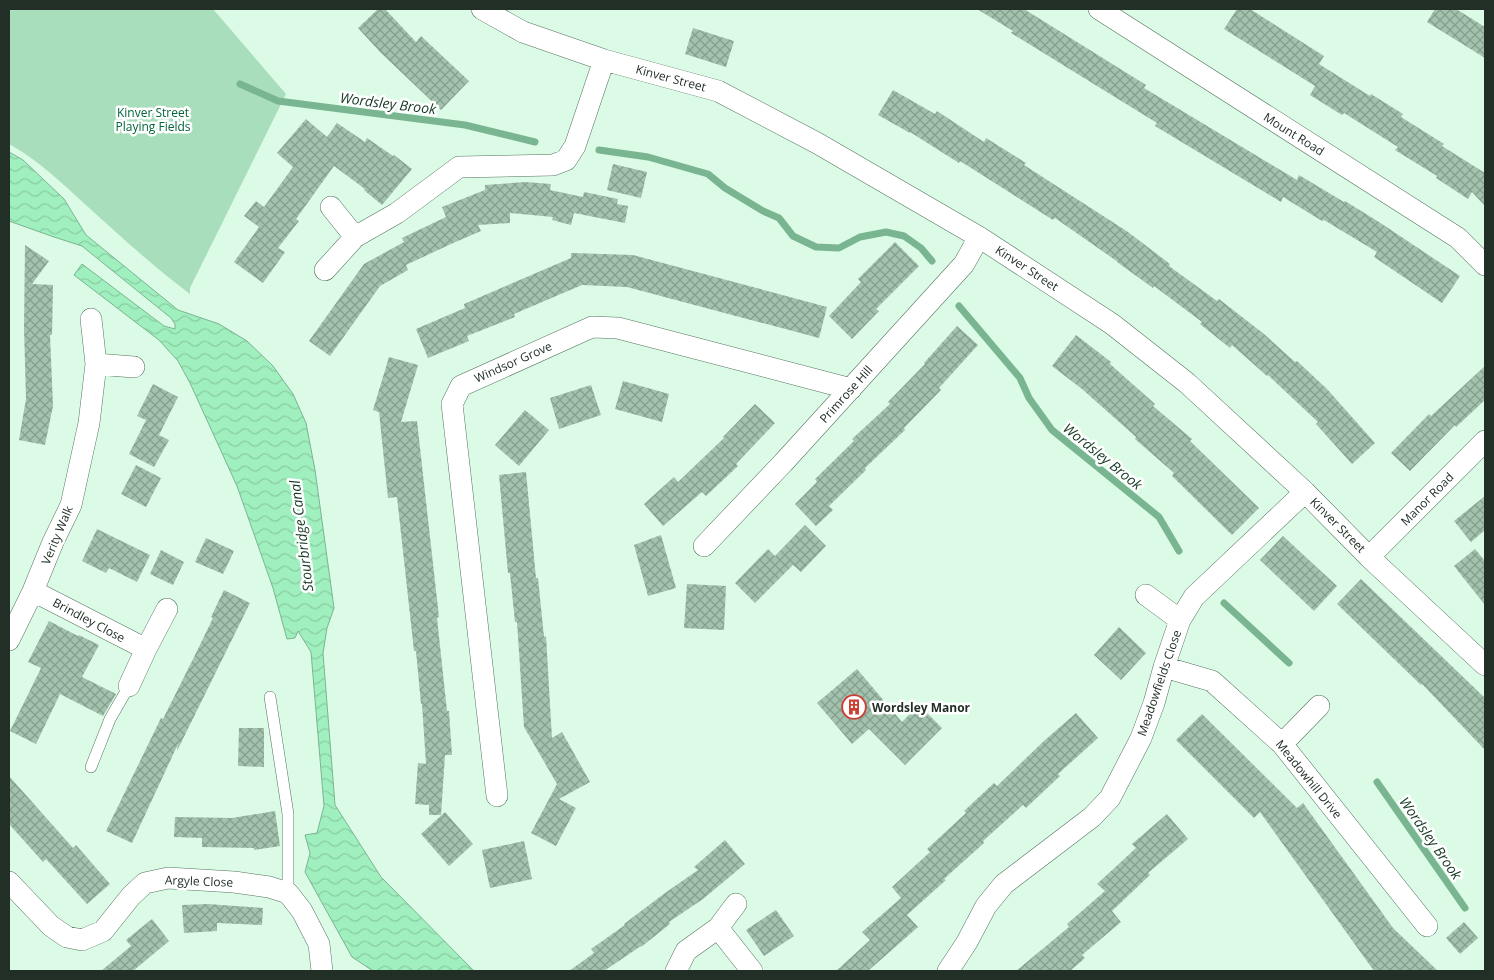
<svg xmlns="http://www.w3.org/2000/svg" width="1494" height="980" font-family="'Open Sans',sans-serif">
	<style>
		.green { fill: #a9debc }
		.water { fill: url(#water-waves); stroke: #7ab591 }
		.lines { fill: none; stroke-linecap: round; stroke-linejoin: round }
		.stream { stroke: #7ab591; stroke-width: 7 }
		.building { fill: url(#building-cross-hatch) }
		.lane-casing { stroke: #567360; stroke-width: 12 }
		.street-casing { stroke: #567360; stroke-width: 22 }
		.lane { stroke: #fff; stroke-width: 11 }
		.street { stroke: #fff; stroke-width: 21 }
		.labels { text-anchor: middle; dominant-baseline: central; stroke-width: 5; stroke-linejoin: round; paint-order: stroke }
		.street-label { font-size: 12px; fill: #222f27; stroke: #fff }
		.park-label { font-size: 12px; fill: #02653b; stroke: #fff }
		.poi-label { font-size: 12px; font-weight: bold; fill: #222f27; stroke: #fff; text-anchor: start }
		.water-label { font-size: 14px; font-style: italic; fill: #153724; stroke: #fff }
	</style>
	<defs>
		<pattern id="water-waves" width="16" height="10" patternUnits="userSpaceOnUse" patternTransform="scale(1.25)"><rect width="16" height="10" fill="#a0efbe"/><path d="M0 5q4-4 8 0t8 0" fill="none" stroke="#8acda3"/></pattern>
		<pattern id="building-cross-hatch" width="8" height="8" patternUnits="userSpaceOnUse" patternTransform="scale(1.25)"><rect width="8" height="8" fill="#a3c2ae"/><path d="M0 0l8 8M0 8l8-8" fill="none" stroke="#849e8e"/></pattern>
	</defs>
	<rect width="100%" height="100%" fill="#dbfbe6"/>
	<path class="green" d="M9 9H213L286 94 190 288V294C154 267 121 237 87 206 63 184 38 160 9 144Z"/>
	<path class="water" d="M9 152 23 160 64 199 86 235 178 310 219 324 247 341 273 366 293 394 306 423 315 470 334 608 327 628 323 653 335 805 381 877 474 971H373L352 957 305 872 310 853 305 835 317 833 324 806 311 652 298 631 295 638 287 639 273 588 237 486 190 383 178 361 159 340 74 275 82 264 164 326 175 329V324L171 318 82 246 54 237 9 221Z"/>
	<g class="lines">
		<path class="stream" d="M240 84 278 101 465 125 535 142
			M599 150 648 157 708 174 725 188 763 211 779 218 793 236 816 247 839 248 860 237 886 232 904 236 921 248 932 261
			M959 306 1020 378 1029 398 1052 430 1159 517 1179 551
			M1224 603 1289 663
			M1377 782 1465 908"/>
	</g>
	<path class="building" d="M378 9H385L416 42 421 36 469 81 441 110 381 53 358 28Z
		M977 9H1024L1146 85 1144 88 1297 180 1299 175 1344 202 1345 201 1379 222 1460 276 1442 303 1374 257 1377 252 1324 220 1322 221 1283 197 1281 202 1155 126 1157 123 1011 33 1013 31Z
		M1237 9H1250L1324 56 1319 64 1370 96 1371 94 1403 114 1401 117 1444 144 1442 146 1485 173V206L1472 192 1468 199 1436 178 1437 176 1395 150 1398 147 1344 113 1342 115 1310 95 1315 86 1224 29Z
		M1435 9H1456L1485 27V58L1427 22Z
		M693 28 734 41 726 67 685 54Z
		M893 90 935 114 937 111 984 142 986 138 1026 163 1024 165 1128 232 1170 264 1169 266 1217 301 1219 299 1264 334 1295 362 1297 361 1327 389 1375 443 1352 464 1316 424 1318 422 1268 375 1267 376 1232 345 1230 348 1200 324 1202 322 1154 286 1153 288 1117 262H1118L1055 218 1053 220 960 161 959 163 910 132V133L878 115Z
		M306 119 327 137 337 123 365 142 367 138 393 156 394 155 412 169 382 205 364 190 365 189 334 166 296 219 299 221 278 248 285 252 263 283 234 262 259 227 244 216 256 201 264 207 293 167 277 153Z
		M613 164 647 172 641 198 607 190Z
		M525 182 551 184 550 190 583 197 584 192 618 199 617 204 628 206 625 223 574 213 571 225 552 220 553 217 510 213V223L478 225 481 231 451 244 406 265 408 270 380 286 330 356 309 341 364 264 404 242 402 238 446 217 442 207 485 190V185Z
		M895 242 919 266 876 309 879 311 852 339 829 316 861 282 858 279Z
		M25 245 49 261 32 284 53 285 52 335H50L53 406 45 445 19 440 26 399 24 329Z
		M571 253 633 255 827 307 819 338 627 287 582 285 514 314 515 317 467 336 469 341 428 358 416 329 465 308 464 304 571 258Z
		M957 326 978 345 939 388 941 390 904 428 905 430 865 468 866 470 829 506 833 510 816 526 795 504 817 482 815 479 854 441 852 439 890 404 888 402 925 364 924 363Z
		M1076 335 1111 362 1110 364 1155 404 1153 406 1192 439 1190 441 1259 508 1232 535 1172 476 1174 473 1135 439 1136 437 1082 389 1052 366Z
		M389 357 418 365 401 422 417 421 439 617 437 618 447 711H449L452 755H445L441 815H429V805L415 804 418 763 426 764 422 704H421L416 651H414L397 497 388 498 379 412 373 410Z
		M1485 366V400L1456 427 1455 425 1410 471 1391 453 1429 414 1431 416Z
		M623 381 669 394 662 422 615 409Z
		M153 384 178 397 159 435 169 440 154 467 129 454 146 420 137 416Z
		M591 385 601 415 559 429 550 398Z
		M755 404 775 423 736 464 738 466 706 496 702 492 663 526 644 504 674 477 678 482 724 438 723 437Z
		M525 410 549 430 519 466 495 445Z
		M136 465 161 478 146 507 121 494Z
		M526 472 536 578H538L544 637 546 636 552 738 562 732 590 782 559 799 576 808 556 846 531 833 557 784 524 727 517 622H515L510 573H508L499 475Z
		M1485 496V530L1471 542 1454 521Z
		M805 525 826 546 801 572 793 565 755 603 735 583 768 549 775 556Z
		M97 529 150 555 137 582 109 568 106 573 82 561Z
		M661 535 676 588 648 596 634 545Z
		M1283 536 1337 586 1314 611 1260 560Z
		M206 538 234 551 223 574 195 562Z
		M1475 549 1485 561V605L1454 566Z
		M161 550 184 562 173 585 150 574Z
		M1361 579 1485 698V750L1422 684 1421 685 1337 604Z
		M687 584 726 586 724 630 684 628Z
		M224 590 250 603 177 751 178 744 132 843 106 831 161 718 163 719 197 651 213 618 211 617Z
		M49 621 78 636 79 635 99 645 82 677 116 694 103 716 60 694 36 744 10 731 41 668 28 662Z
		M1119 627 1146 653 1121 680 1094 655Z
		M857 669 902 722 919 705 942 728 905 765 869 729 852 744 817 703Z
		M1076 713 1098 738 1058 774 1060 776 1026 808 1023 805 983 841 984 843 944 879 946 880 907 915 918 927 868 971H836L870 940 862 932 901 898 892 887 930 852 927 849 966 813 964 811 994 783 997 786 1045 740Z
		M1202 714 1297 808 1303 803 1393 928 1438 971H1374L1260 812 1254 818 1176 740Z
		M239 728H264V767L238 766Z
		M9 776 73 848 76 845 110 884 87 904 46 859 43 862 9 824Z
		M275 811 280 846 254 850V848L202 847V838L174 837 175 817 232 818Z
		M445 812 473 844 449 866 421 834Z
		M1167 814 1188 839 1148 873 1150 875 1112 911 1121 922 1082 955 1085 958 1070 971H1016L1069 927 1067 924 1105 891 1097 884 1136 848 1132 844Z
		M725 840 745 864 703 899 669 922 670 924 641 947V946L604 971H569L594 953 591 949 625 925 624 924 665 893 698 870 694 867Z
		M524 841 532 879 490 888 482 850Z
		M208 904 263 908 262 925 217 923V931L184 933 182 905Z
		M776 910 794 936 764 956 746 930Z
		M152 919 169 941 133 971H101L131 946 126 940Z
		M1464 922 1478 938 1460 954 1446 938Z"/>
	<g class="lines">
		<g class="lane-casing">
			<path id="lane" d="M270 697 288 814V893
				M91 767 110 719 129 686"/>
		</g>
		<g class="street-casing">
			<path id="street" d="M482 9 523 32 604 60 718 91 817 143 979 237 1112 324 1187 383 1305 492 1369 557 1485 665
				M1099 9 1458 238 1485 265
				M355 237 397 213 459 167 553 165 566 160 575 146 604 60
				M325 270 355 237 331 207
				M96 364 134 367
				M704 546 783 463 964 264 979 237
				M1369 557 1485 441
				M33 591 146 649
				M1146 595 1180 620
				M9 640 33 591 53 542 71 505 89 423 96 364 91 319
				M1164 667 1212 681 1282 744 1427 926
				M129 686 146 649 167 609
				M1282 744 1319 706
				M497 796 452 404 461 386 592 327 618 328 851 389
				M9 882 51 926 67 937 82 940 103 931 131 896 145 883 168 878 234 882 269 887 288 893 302 911 319 944 322 971
				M718 928 752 971
				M676 971 686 951 718 928 736 904
				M948 971 967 942 986 906 1004 884 1092 817 1110 798 1141 738 1154 703 1164 667 1180 620 1194 597 1305 492"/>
		</g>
		<use href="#lane" class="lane"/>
		<use href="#street" class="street"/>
	</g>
	<defs>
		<g id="building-ring" transform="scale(1.25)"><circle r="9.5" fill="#fff" stroke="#cc3f34" stroke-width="1.5"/><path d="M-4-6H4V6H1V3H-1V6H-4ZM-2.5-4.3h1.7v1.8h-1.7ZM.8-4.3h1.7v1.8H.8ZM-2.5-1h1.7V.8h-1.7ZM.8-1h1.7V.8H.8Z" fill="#cc3f34"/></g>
	</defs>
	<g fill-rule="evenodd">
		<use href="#building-ring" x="854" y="707"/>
	</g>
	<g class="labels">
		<g class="street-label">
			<text transform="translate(671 78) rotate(15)">Kinver Street</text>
			<text transform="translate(1294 134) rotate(32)">Mount Road</text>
			<text transform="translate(1027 268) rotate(33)">Kinver Street</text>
			<text transform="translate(513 362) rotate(-24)">Windsor Grove</text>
			<text transform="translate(846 394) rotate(-48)">Primrose Hill</text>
			<text transform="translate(1427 499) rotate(-45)">Manor Road</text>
			<text transform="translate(1338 525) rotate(45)">Kinver Street</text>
			<text transform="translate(57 535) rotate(-67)">Verity Walk</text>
			<text transform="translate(89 620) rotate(28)">Brindley Close</text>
			<text transform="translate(1159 683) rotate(-71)">Meadowfields Close</text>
			<text transform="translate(1309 779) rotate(51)">Meadowhill Drive</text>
			<text transform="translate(199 881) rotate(2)">Argyle Close</text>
		</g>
		<g class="park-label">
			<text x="153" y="112">Kinver Street<tspan x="153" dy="14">Playing Fields</tspan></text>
		</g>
		<g class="poi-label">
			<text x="872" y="707">Wordsley Manor</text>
		</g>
		<g class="water-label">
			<text transform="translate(388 103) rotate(7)">Wordsley Brook</text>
			<text transform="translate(1103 456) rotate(39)">Wordsley Brook</text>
			<text transform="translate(301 536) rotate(-97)">Stourbridge Canal</text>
			<text transform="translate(1431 838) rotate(55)">Wordsley Brook</text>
		</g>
	</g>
	<rect width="1494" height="980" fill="none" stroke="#222f27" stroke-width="20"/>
</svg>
